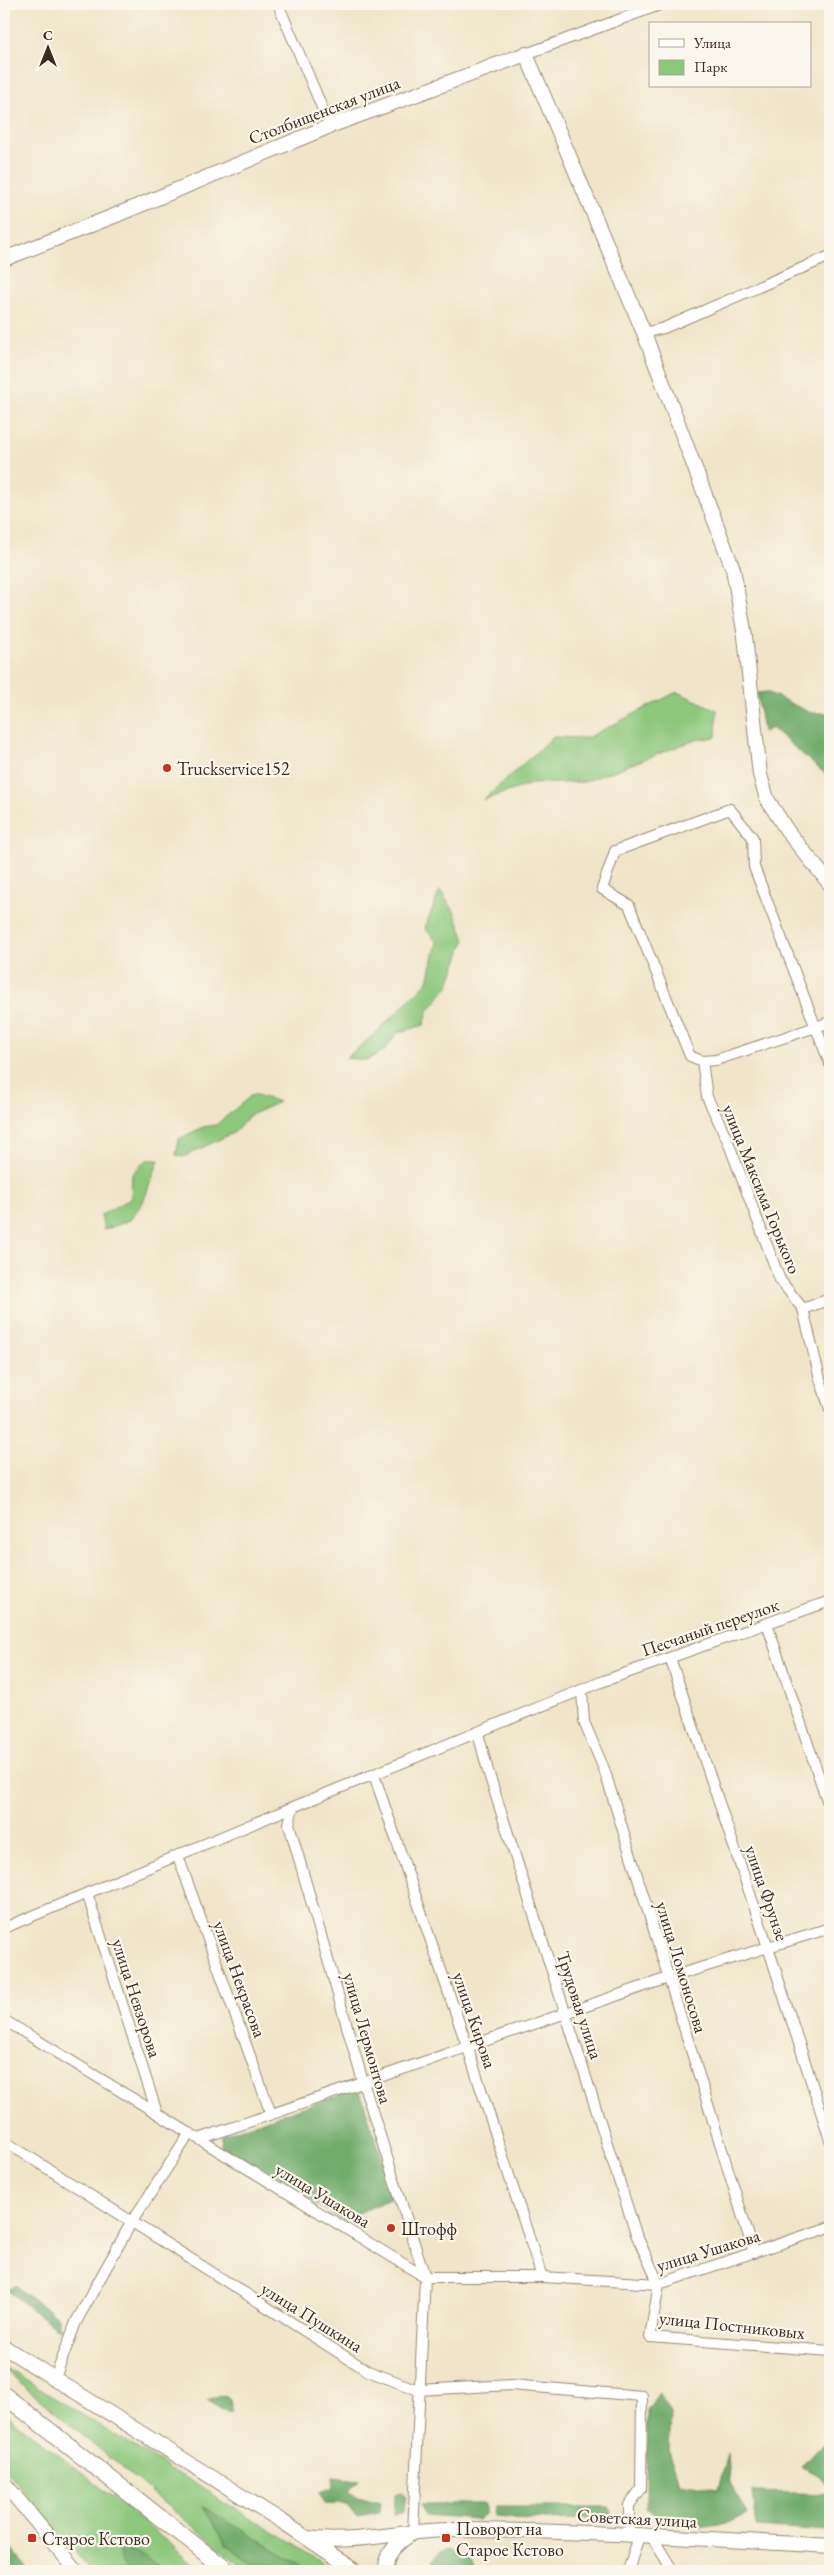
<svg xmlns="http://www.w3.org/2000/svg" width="834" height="2575" font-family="'EB Garamond',serif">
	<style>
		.green { fill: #8cc77c; stroke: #64784d }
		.forest { fill: #71ac6c; stroke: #566b45 }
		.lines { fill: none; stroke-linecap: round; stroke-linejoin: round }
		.street-casing { stroke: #968874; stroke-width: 12 }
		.secondary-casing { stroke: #968874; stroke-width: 16 }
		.primary-casing { stroke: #968874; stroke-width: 18 }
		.street { stroke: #fff; stroke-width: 10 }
		.secondary { stroke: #fff; stroke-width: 14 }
		.primary { stroke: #fff; stroke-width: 16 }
		.poi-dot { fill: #c8321e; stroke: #fbf7ec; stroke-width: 2 }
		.labels { text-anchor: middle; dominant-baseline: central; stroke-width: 4.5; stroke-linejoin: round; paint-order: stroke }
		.street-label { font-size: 18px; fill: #3b2a1e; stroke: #fbf7ec }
		.poi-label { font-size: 18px; fill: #3b2a1e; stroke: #fbf7ec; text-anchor: start }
	</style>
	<rect width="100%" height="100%" fill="#fbf7ec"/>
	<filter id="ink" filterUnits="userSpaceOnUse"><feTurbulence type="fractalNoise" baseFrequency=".02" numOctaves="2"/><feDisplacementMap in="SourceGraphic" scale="10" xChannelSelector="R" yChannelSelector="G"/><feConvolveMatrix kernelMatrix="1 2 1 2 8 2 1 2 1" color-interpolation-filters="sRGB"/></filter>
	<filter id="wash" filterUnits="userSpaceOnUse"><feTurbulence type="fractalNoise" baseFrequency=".0096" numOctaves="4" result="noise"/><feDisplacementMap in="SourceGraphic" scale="20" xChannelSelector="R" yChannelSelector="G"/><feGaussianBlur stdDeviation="1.12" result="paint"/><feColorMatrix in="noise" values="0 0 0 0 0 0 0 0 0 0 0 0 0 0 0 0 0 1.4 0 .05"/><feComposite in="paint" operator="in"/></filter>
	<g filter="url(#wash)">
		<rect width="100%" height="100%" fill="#f0e5c9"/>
		<path class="green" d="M677 692 717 710 716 737 695 740 584 782 531 784 483 800 553 737 587 738Z
			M440 890 454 911 465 940 449 985 428 1011 424 1025 397 1033 384 1051 367 1060 346 1058 376 1033 428 981 437 942 425 928Z
			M253 1094 279 1102 250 1115 235 1132 183 1157 176 1155 179 1139 203 1127 216 1125Z
			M146 1160H159L143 1202 130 1220 104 1230 101 1215 131 1198 132 1174Z
			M4 2367 324 2563 334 2571H247L4 2370Z
			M4 2413 100 2487 203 2571H91L4 2468Z"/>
		<path class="forest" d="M767 692 811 713H830V778L772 728 763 732 757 693Z
			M359 2088 395 2197 342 2220 221 2147 222 2135Z
			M16 2285C27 2298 44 2306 58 2317L60 2331 7 2290Z
			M659 2393 671 2413 669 2451 679 2483 718 2489 728 2454 730 2484 748 2513 728 2523 698 2527 666 2522 646 2508 647 2410Z
			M224 2394 230 2399 232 2412 227 2413 207 2400Z
			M830 2436V2490L817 2474 802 2467Z
			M333 2477 359 2480 349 2490 358 2497 380 2503 379 2513 357 2517 347 2504 325 2503 319 2492 334 2487Z
			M400 2492 406 2497 403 2512 394 2515 395 2494Z
			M753 2492 830 2494V2527L828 2532 757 2527Z
			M422 2504H485V2513L478 2519 425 2515Z
			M203 2507 302 2566 308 2571H262L227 2545Z
			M495 2507H610L612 2518 547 2520 494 2517Z
			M4 2537 6 2539 28 2571H4Z
			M116 2546 145 2557 165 2571H127L121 2563Z
			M450 2550 469 2559 476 2571H432C430 2559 437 2551 450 2550Z"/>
	</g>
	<g filter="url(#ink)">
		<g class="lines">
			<g class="street-casing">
				<path id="street" d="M278 4 330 126
					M526 54 662 4
					M644 333 664 328 830 256
					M830 1022 816 1027 716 1060 702 1061 690 1056 629 905 602 889 615 851 730 809 753 838 754 867 830 1064
					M702 1061 707 1097 727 1139 780 1280 803 1309 820 1379 830 1409
					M803 1309 830 1299
					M767 1624 830 1809
					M670 1658 768 1947 830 2140
					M582 1690 584 1722 604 1769 754 2253
					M478 1733 488 1771 636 2234 659 2284 650 2337 830 2351
					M374 1775 467 2046 542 2277
					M293 1807 289 1824 363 2082 425 2277 413 2532
					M178 1856 271 2114
					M87 1893 157 2113
					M4 1928 293 1807 601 1682 830 1601
					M4 2020 425 2277H542L659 2284 830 2227
					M199 2139 668 1978 830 1928
					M4 2141 368 2371 418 2390 511 2385 642 2396 641 2489 629 2505V2535
					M55 2378 76 2322 131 2223 190 2133
					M652 2537 673 2571
					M628 2571 639 2536"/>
			</g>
			<g class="secondary-casing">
				<path id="secondary" d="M4 259 114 216 330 126 526 54 644 333 733 569 745 636 760 775 767 799 788 832 830 884
					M4 2347 283 2522 356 2571
					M4 2483 77 2571
					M307 2538C357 2545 405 2529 454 2530 580 2530 705 2539 830 2546
					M386 2571C385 2552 398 2543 412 2533"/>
			</g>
			<g class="primary-casing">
				<path id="primary" d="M4 2395 228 2571"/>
			</g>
			<use href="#street" class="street"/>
			<use href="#secondary" class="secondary"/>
			<use href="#primary" class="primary"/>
		</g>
	</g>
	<g class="poi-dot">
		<circle cx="167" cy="768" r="5"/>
		<circle cx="391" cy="2228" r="5"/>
		<rect x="27" y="2533" width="10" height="10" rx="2.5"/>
		<rect x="441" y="2533" width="10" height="10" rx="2.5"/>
	</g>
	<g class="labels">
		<g class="street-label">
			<text transform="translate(324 110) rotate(-21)">Столбищенская улица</text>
			<text transform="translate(762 1189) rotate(68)">улица Максима Горького</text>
			<text transform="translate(710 1627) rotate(-19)">Песчаный переулок</text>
			<text transform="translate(767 1893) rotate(71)">улица Фрунзе</text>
			<text transform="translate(682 1967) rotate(73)">улица Ломоносова</text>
			<text transform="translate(240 1979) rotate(70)">улица Некрасова</text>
			<text transform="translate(137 1998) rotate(72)">улица Невзорова</text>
			<text transform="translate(580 2005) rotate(72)">Трудовая улица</text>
			<text transform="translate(475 2020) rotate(71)">улица Кирова</text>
			<text transform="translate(368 2038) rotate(74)">улица Лермонтова</text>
			<text transform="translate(323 2195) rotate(31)">улица Ушакова</text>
			<text transform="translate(708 2250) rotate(-17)">улица Ушакова</text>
			<text transform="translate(312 2317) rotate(32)">улица Пушкина</text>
			<text transform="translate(732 2325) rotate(6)">улица Постниковых</text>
			<text transform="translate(637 2518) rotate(3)">Советская улица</text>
		</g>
		<g class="poi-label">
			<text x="177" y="768">Truckservice152</text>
			<text x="401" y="2228">Штофф</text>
			<text x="456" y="2528">Поворот на<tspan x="456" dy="21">Старое Кстово</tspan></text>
			<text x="42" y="2538">Старое Кстово</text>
		</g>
	</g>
	<rect width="834" height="2575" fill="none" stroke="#fbf7ec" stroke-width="20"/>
	<rect x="649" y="22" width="162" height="65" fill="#fbf7ec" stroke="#aea59a"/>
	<rect x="659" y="39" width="25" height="8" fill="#ffffff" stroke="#aea59a"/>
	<text x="694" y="48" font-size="15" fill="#3b2a1e">Улица</text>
	<rect x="659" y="60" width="25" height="15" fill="#8cc77c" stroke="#aea59a"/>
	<text x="694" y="72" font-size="15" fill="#3b2a1e">Парк</text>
	<g transform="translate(48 48)" stroke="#fbf7ec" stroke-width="4" paint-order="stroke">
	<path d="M0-4L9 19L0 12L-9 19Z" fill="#3b2a1e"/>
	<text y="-8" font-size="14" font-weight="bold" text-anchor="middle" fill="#3b2a1e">С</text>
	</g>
</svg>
